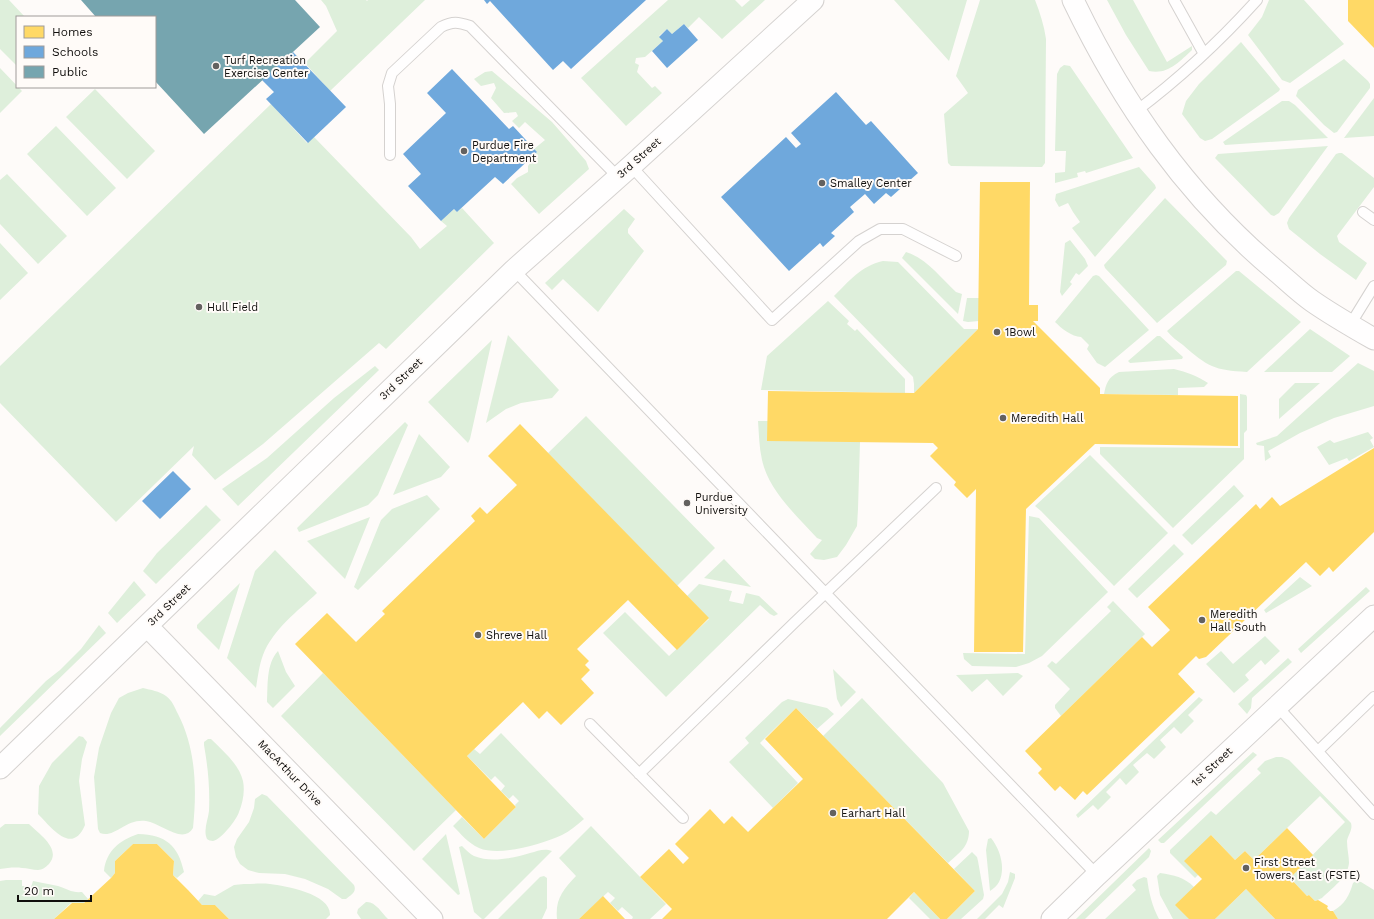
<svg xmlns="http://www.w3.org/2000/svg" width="1374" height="919" font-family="'Work Sans',sans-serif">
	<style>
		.green { fill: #deefdb }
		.homes { fill: #ffd966 }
		.schools { fill: #6fa8dc }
		.public { fill: #76a5af }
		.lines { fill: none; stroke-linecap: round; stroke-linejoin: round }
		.lane-casing { stroke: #d5d2d0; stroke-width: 12 }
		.street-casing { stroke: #d5d2d0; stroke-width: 23 }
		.lane { stroke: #fffefe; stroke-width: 10 }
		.street { stroke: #fffefe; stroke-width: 21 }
		.poi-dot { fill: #63615f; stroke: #fffbf8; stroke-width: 1.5 }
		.labels { text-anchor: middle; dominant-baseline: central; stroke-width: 4; stroke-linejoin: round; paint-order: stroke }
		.poi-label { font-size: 11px; fill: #100e0c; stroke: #fffbf8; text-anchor: start }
		.street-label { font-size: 11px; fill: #100e0c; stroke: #fffbf8 }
	</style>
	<rect width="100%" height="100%" fill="#fefbf9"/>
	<path class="green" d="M0 0H9L25 17H17V66L0 49Z
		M321 0H366L367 1 368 0H425L330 91 305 63 337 31 326 6Z
		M668 0H735L742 7 750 0H765L722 39 699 17 688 28 684 24 672 34 667 29 659 36 663 41 645 57 636 58 635 63 639 65 637 72 652 88 655 86 662 93 626 126 581 78Z
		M894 0H967L949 61Z
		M980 0H1035C1040 13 1044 25 1046 39L1045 163 1042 167 951 166 948 163 944 114 968 93 956 76Z
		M1107 0H1133L1167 62 1192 46V50C1179 62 1168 75 1149 71L1126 35Z
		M1269 0H1304L1344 44 1290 83 1282 80 1248 35 1262 17Z
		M1241 42 1280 89 1279 91 1212 139 1205 141 1200 138 1182 114 1186 101 1199 84Z
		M1344 59 1368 81 1370 84V88L1337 132 1334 133 1324 125 1296 96 1298 90Z
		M1064 65 1070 66 1133 158 1086 173 1085 171 1077 173 1078 177 1055 183V173L1065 172 1066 151H1055L1057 74 1060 68Z
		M0 68 22 91 0 113Z
		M492 71 552 122 586 161 589 169 539 214 511 184 517 178 528 172V166L537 152 534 149 545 140 525 122 519 128 512 121 518 116 516 112 504 113 491 98 496 88 494 83 481 86 474 79 485 72Z
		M95 89 155 151 127 179 66 117Z
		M1374 98V136L1344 138Z
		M1282 101H1289L1295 105 1328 138 1225 145 1223 142Z
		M271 104 307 143 314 137 411 237 420 249 447 226 441 221 454 209 457 212 462 208 494 243 386 349 379 343 263 444 215 480 192 455 194 446 116 522 0 403V366Z
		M56 126 116 188 87 216 27 154Z
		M1328 146 1279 213 1274 216 1271 215 1215 158 1218 154Z
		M1339 153H1342L1374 178V187L1337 236 1339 242 1367 263 1356 280 1320 254 1289 229 1287 223 1289 218 1336 154Z
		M1139 167 1155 185 1156 188 1095 257 1072 228 1080 222 1073 212 1068 203 1059 207 1055 200 1056 194Z
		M7 174 67 236 38 264 0 224V180Z
		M1165 198 1224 258 1227 261 1226 265 1157 323 1105 268 1104 265Z
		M624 209 635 219 628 229V233L644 251 598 312 563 279 552 290 545 283Z
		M1070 240 1085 259 1088 266 1079 275 1076 273 1070 282 1072 284 1062 296 1060 292 1065 243Z
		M0 243 28 273 0 300Z
		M906 252C926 258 941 278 956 292L962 294 958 314 902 258Z
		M883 261 898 262 964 329H978L914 393V384L913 377 834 296C849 281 861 266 883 261Z
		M1236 271H1239L1301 322 1247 372C1214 370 1208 367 1183 345 1177 341 1171 336 1167 331Z
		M1096 275 1099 276 1149 330 1105 367 1097 363 1087 349 1089 345 1081 337C1072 337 1061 328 1055 322L1093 276Z
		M967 298H979V321L968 322 963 321Z
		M828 301 849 321 847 324 855 331 857 329 905 379V393L761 390 767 356Z
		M1310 329 1350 356 1332 372H1264Z
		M508 335 559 390 552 398 521 403 506 409 486 423Z
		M1157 336H1160L1183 357 1182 359 1130 363 1128 361Z
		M492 340 470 439 468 443 428 402Z
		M1358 363 1374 371V406L1334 418 1300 433 1268 451 1271 457 1265 461 1264 446 1257 445 1256 443 1277 436Z
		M375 366 379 370 238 506 222 489 267 458 334 398Z
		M1174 369C1187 372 1197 376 1208 383L1204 387 1178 388V395L1104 394C1106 384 1108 377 1119 372Z
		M1295 383H1320L1279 419V399Z
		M1240 394 1246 395 1247 397V430L1244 433V459L1173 528 1100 454V447L1240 448Z
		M586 416 715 548 677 586 548 453Z
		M758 421H768L860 442 858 509 857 526 846 545 837 557 824 560 815 559 810 554 822 540 817 538C796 515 769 491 762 460 759 447 759 434 758 421Z
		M405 422 408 425 378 495 368 505 299 532 297 528Z
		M1368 432 1373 438 1370 440 1374 447 1349 461 1347 458 1329 465 1317 447 1330 440 1334 443Z
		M419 434 450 467 441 477 393 495Z
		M1090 455 1168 533 1114 586 1041 511 1035 506Z
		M1234 485 1244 496 1192 545 1182 535Z
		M427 495 440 509 358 590 354 587 381 520 392 509Z
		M206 505 221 520 156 584 143 571 157 553Z
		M1029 516 1039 518 1108 592 1042 656 1029 663 1016 667 972 666 964 659 963 653 1025 654Z
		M370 517 345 579 307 541Z
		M1174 544 1184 554 1137 598 1128 589Z
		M275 550 317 593C298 611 273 629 263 655 259 666 258 676 256 688L227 658 255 571Z
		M724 559 751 587 704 578Z
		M1300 577 1312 586 1266 613 1264 610Z
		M134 581 146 595 117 623 108 613Z
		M240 583 219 650 197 628V625Z
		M699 584 732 591 729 601 743 604 746 593 759 596 778 614 774 616 770 614 760 605 666 697 603 633 625 612 669 656 709 619 687 596Z
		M1366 587 1370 591 1301 653 1298 649Z
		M1113 601 1145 634 1061 716 1055 708V705L1070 689 1047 666 1052 661 1056 664 1111 611 1107 607Z
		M99 625 106 633 0 736V728L46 681 60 670 81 649Z
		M1265 636 1280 651 1265 665 1261 660 1245 675 1249 680 1234 693 1206 664 1221 651 1233 664Z
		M278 651 286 672 295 686 273 708 267 702C268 685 266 664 278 651Z
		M1288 658 1292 662 1252 698 1251 708 1247 714 1238 704Z
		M833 669 856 692 841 707 837 699Z
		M323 673 456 810 414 851 281 716Z
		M1018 673 1023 676 1003 696 987 679 972 692 956 675Z
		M143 688C151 690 159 691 166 696 172 700 175 708 178 714 196 749 197 789 193 828 183 845 161 823 146 821 126 818 114 839 100 833L98 829 94 777 99 748 111 713 119 698 128 693Z
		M1199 697 1203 700 1188 715 1194 721 1181 734 1174 727 1160 740 1166 747 1154 759 1147 753 1133 765 1139 772 1126 785 1120 778 1106 792 1111 797 1098 810 1093 805 1078 818 1076 815Z
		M862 698 943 783 969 831C969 847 959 853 948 863L823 736Z
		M788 699 827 708 834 714 817 729 796 708 760 743 798 783 773 808 729 762 749 743 745 738 782 702Z
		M501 733 584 819C577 825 570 831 562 835 542 844 500 857 479 848 468 843 461 834 453 826L462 817 484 839 516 807 515 805 519 801 513 795 509 799 501 791 505 786 495 776 491 780 467 756 474 749 480 754Z
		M79 736 83 737 87 742 82 759 79 781 85 825C72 856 51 827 38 814L39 786 52 763Z
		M208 739H211C223 751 239 764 243 781 245 791 243 802 239 812 237 819 221 840 213 841 211 841 208 840 207 839 203 830 208 820 209 811 210 788 208 768 204 745V742Z
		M1253 752 1257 755 1164 843H1161L1158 840Z
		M1276 757H1282L1289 760 1351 823C1353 830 1348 835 1347 841 1347 849 1349 856 1349 863 1348 877 1331 889 1322 898L1315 901 1309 895 1307 896 1290 878 1345 822 1320 796 1254 860 1245 851 1235 860 1211 835 1198 875 1195 878 1170 853V850L1211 811 1216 815 1261 773 1257 769 1265 761Z
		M262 794 267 796 354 885C357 892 351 895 346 899H342L328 889 305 879 285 874 259 873 248 870 240 864 236 857 234 847 237 839 249 822 254 808 255 799Z
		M5 824H29C39 834 62 849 49 864 46 867 42 870 38 870 33 870 27 868 22 868 15 867 7 868 0 869V828Z
		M591 826 666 904 650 919H632L633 917 622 907 618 911 610 903 615 898 608 892 579 919H557C555 899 563 890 576 876L559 858Z
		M138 834C166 835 178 845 184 872L177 878 173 875 174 861 157 844H133L115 861V873L111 878 104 871C106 851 120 840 138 834Z
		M446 834 460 894 458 895 422 859Z
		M991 838C1000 849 1006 868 999 882 997 886 993 889 990 891L986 850 988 839Z
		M462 846C466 850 470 854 474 856 491 863 514 858 530 853 538 851 544 848 552 851L484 919H482L474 912 459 847Z
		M1149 848 1151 851 1149 857 1085 919H1076Z
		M972 852 977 857 978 861 984 895 983 899 961 919H947L975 891 954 869Z
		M1010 872 1015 874V878L1003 908 999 905 985 919H977L1002 894 1008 882Z
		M1160 873C1174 875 1184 877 1194 887L1189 919H1173L1160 895 1157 876Z
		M544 876 547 878V908L542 919H498L540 877Z
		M1144 877 1147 878C1149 893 1152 906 1159 919H1105L1136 890 1132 885 1137 880Z
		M6 880H22V886L31 887 33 881C41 883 50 884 58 886 67 889 72 893 82 892L88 899 84 903H71L54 919H0V881Z
		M1356 881 1361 882 1374 890V919H1338L1333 911C1345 904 1349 896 1353 883Z
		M244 884C253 884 261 883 270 884 286 886 331 894 330 915L326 919H229L215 905H202L198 901 204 894 215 896 234 885Z
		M1246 889 1275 919H1215Z
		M914 892 940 919H930L909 898Z
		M366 902C375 901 382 913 388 919H361L357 913 358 909Z"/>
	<path class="homes" d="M1348 0H1374V48L1348 21Z
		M980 182H1030L1029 305H1038V321H1033L1100 388V394L1238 396V446L1095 444 1026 509 1023 652H974L976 489 967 498 954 485 956 482 930 456 938 448 933 443 767 441 768 391 914 393 978 329Z
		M520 424 709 618 677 650 628 600 577 649 589 661 585 665 590 670 581 679 594 693 561 725 547 711 539 719 523 702 467 756 516 807 484 839 295 644 327 613 356 642 385 614 382 611 475 521 471 516 480 507 487 514 517 485 488 456Z
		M1374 448V532L1333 572 1329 567 1320 576 1306 562 1206 657 1199 659 1196 656 1178 674 1195 692 1087 795 1083 791 1075 800 1060 786 1055 791 1038 773 1042 769 1025 751 1142 637 1152 647 1170 630 1148 607 1256 504 1260 509 1272 497 1280 506Z
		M796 708 975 891 947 919H940L914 892 887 919H662L672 909 640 877 669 849 683 864 689 858 675 844 710 809 724 824 732 816 748 832 803 779 765 739Z
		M1287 828 1313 855 1290 878 1307 896 1309 895 1315 901 1318 900 1328 906 1327 908 1330 911H1333L1338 919H1275L1246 889 1215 919H1189L1175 905 1202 879 1184 861 1211 835 1235 860 1245 851 1254 860Z
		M133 844H157L174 861 173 875 188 890 202 905H215L229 919H54L72 903H84L111 878 115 873V861Z
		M603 896 625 919H579Z"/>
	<path class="schools" d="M484 0H646L571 69 563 61 553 70 490 1 487 4Z
		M684 24 698 40 667 68 652 51 663 41 659 37 667 29 672 34Z
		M293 52 346 107 308 143 266 99 274 92 262 80Z
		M452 69 509 129 513 126 537 152 503 184 495 177 457 212 454 209 441 221 408 186 421 174 403 154 446 113 427 93Z
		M836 92 866 125 871 121 918 173 891 197 886 193 874 204 865 194 850 207 854 212 831 233 835 236 823 247 820 243 789 271 721 197 786 137 796 148 801 144 791 133Z
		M173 471 191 489 160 519 142 501Z"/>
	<path class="public" d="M81 0H295L320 27 204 134 155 81V17H96Z"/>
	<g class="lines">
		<g class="lane-casing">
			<path id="lane" d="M1174 0 1204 54
				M1135 112C1179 79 1220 41 1257 0
				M390 155V104L388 86 392 73 441 27C453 21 458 22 470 26L618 177
				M631 166 772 320 859 241 880 229H903L956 256
				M1363 212 1374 220
				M514 270 1097 875
				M1350 325 1374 286
				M1277 706 1374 814
				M590 724 683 818
				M1318 751 1374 697
				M639 774 795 622 936 488"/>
		</g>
		<g class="street-casing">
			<path id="street" d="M1073 0C1123 104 1186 195 1275 270 1287 280 1299 292 1312 301 1332 315 1353 327 1374 339
				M147 626 432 919
				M0 768 514 270 631 166 813 0
				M1052 919 1097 875 1374 616"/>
		</g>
		<use href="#lane" class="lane"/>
		<use href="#street" class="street"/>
	</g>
	<g class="poi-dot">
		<circle cx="216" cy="66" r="4"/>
		<circle cx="464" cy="151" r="4"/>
		<circle cx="822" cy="183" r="4"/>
		<circle cx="199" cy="307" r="4"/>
		<circle cx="997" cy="332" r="4"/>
		<circle cx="1003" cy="418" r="4"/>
		<circle cx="687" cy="503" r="4"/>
		<circle cx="1202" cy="620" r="4"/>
		<circle cx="478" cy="635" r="4"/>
		<circle cx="833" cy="813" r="4"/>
		<circle cx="1246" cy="868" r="4"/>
	</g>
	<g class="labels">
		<g class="poi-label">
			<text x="224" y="60">Turf Recreation<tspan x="224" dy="13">Exercise Center</tspan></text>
			<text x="472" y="145">Purdue Fire<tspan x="472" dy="13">Department</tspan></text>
			<text x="830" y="183">Smalley Center</text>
			<text x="207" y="307">Hull Field</text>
			<text x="1005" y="332">1Bowl</text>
			<text x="1011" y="418">Meredith Hall</text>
			<text x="695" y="497">Purdue<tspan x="695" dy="13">University</tspan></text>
			<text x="1210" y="614">Meredith<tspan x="1210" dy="13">Hall South</tspan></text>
			<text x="486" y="635">Shreve Hall</text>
			<text x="841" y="813">Earhart Hall</text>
			<text x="1254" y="862">First Street<tspan x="1254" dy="13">Towers, East (FSTE)</tspan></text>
		</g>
		<g class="street-label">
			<text transform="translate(639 158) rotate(-42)">3rd Street</text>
			<text transform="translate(401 379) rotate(-44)">3rd Street</text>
			<text transform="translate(169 605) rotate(-44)">3rd Street</text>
			<text transform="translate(1212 767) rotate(-43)">1st Street</text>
			<text transform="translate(290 773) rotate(46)">MacArthur Drive</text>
		</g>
	</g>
	<rect x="16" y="16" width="140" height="72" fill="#fffbf8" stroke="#9f9c9a"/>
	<rect x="24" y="26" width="20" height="12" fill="#ffd966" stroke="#9f9c9a"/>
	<text x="52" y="36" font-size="12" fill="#100e0c">Homes</text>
	<rect x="24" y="46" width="20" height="12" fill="#6fa8dc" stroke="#9f9c9a"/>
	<text x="52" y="56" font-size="12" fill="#100e0c">Schools</text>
	<rect x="24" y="66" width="20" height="12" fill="#76a5af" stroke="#9f9c9a"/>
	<text x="52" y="76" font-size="12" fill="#100e0c">Public</text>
	<path d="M18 895v6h73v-6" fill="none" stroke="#100e0c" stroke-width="2"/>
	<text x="24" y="895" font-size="12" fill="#100e0c" stroke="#fffbf8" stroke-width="3" paint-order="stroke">20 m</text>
</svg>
